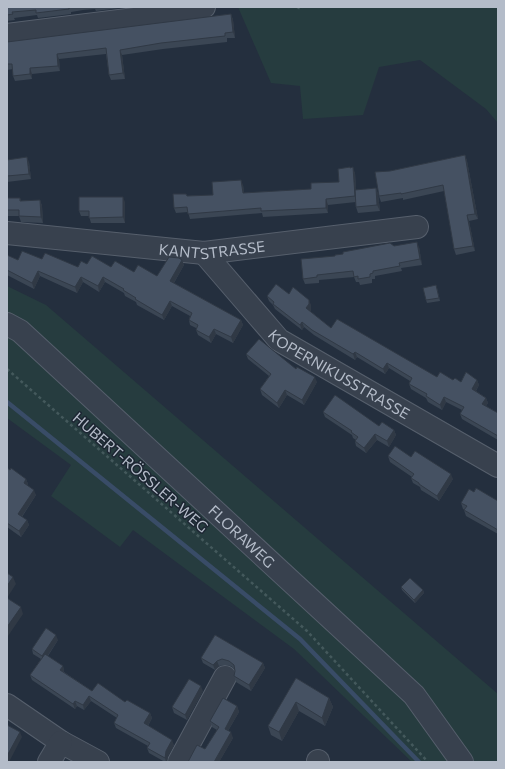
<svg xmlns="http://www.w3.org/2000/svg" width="505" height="769" font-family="Commissioner,sans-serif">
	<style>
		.green { fill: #263c3f }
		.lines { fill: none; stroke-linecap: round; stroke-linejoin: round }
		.stream { stroke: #394c67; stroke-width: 4.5 }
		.minor-casing { stroke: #565f6c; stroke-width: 24 }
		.path { stroke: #44595c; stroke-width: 2.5; stroke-dasharray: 3 3; stroke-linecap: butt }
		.minor { stroke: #38414e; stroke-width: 22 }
		.wall { fill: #3b4654 }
		.shaded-wall { fill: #303945 }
		.building { fill: #455162; stroke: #303945 }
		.labels { text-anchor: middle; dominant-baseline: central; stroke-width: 3; stroke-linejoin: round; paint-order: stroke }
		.street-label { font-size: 15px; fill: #b4bcc9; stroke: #1d2633 }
	</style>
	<rect width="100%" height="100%" fill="#242f3e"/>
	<path class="green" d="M238 7H498V123L486 109 420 60 379 67 363 115 303 119 300 86 271 83Z
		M7 286 46 305 498 694V762H412L294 649 133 530 120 547 51 496 71 465 7 418Z"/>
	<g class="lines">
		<path class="stream" d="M7 402 300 639 419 762"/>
		<g class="minor-casing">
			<g id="minor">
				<path d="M7 35 199 11 204 7"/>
				<path id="s1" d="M7 233 204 253 417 227"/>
				<path id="s2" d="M204 253 279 340 498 466"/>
				<path id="s3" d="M7 324 20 331 414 695 462 762"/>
				<path d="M7 705 61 742 98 762"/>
				<path d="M49 762 61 742"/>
				<path d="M179 762 225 677"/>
				<path d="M318 762V761"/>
			</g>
		</g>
		<path class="path" d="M297 7 301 9 302 7
			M7 369 307 631 428 762"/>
		<use href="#minor" class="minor"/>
	</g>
	<path class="wall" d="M7 7H128L96 11 95 9 83 10 71 12V14L38 18 37 15 14 18 15 20 7 21Z
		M231 14 233 20 235 38H227V42L163 49 122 55 125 79 111 80 109 75 106 54 59 59 60 71 32 74V79L15 81 13 76V69L7 70V42Z
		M465 155 467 161 478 219 469 221 475 251 456 255 454 249 444 191 403 200V198L381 202 379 196 390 171Z
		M7 160 29 162 31 179 7 182Z
		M351 168 355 173 356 190 376 188 378 194 380 211 358 213 356 207V202L328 205V213L263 217 262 213 190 219 188 212 176 213 174 208 186 194 187 196 213 195 243 185 244 193 311 189 339 182Z
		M7 198H20L21 201 40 200 42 206 43 223 21 222 19 216H7Z
		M125 202V223H91L89 216H81L79 211Z
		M394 246 419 247 422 265 401 268 402 271 375 276V279H372V283L360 285 359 282H356L354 277 319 280V283L305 284 303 279 335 256 343 254Z
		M7 255 18 260 42 259 78 267 87 264 111 267 157 276 182 260 184 265 174 283 241 320 243 325 233 343 216 334 211 343 198 335 196 330V328L190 325 189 320 190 316 172 306 164 320 137 305 136 302 125 296 124 293 105 282 99 292 83 282 77 293 40 276 34 289 7 275Z
		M437 288 440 301 427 303 426 300Z
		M289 294 311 305V310L310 311 331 328 437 377 461 382 477 380 479 385 476 391 486 398 488 403 486 406 498 413V440L462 419 460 414 462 410 446 402 442 410 428 402 426 398 411 389 409 384 410 381 389 368 385 374 357 357 355 360 314 335 304 327 302 330 275 309 273 305 269 301 267 296Z
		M246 354 296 369 317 382 304 405 287 395 279 408 262 395 260 389 269 376 248 359Z
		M323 412 394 430 396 435 389 447 377 440 366 453 356 446 355 441 356 440 353 438 352 435 325 417Z
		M388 456 411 457 453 479 439 501 421 490 420 487 413 483 411 478 412 477 390 462Z
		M7 468 26 479 28 484 27 486 36 495 22 517 27 520 29 525 21 537 7 527Z
		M474 492 498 501V534L466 516 464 510H465L463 509 461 503Z
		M401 587 423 590 424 593 415 603 402 590Z
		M215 635 263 663 265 668 251 691 236 682 234 676 235 670 231 666 224 665 219 666 215 670 203 663 201 658Z
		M58 640 48 656 63 666 64 671V672L92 691 125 702 150 713 152 718 148 726 174 745 168 756 167 762H165L149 753 147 748 148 746 116 728 114 723 117 718 91 701 84 710 77 706 75 709 32 680 30 675 41 659 33 654 32 649Z
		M296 678 329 698 333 707 325 726 299 711 282 741 271 735 268 726Z
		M203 691 187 720 174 713 172 707Z
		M237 706 239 712 228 731 233 738 219 762H188L205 749 217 730 212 727 210 721Z"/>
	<path class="shaded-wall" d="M231 14 233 20 235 38 233 32Z
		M120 50 122 55 125 79 123 73Z
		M57 54 59 59 60 71 58 66Z
		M30 68 32 74V79L30 74Z
		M465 155 467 161 478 219 475 214Z
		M27 157 29 162 31 179 29 174Z
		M353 167 355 173 357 202 355 196Z
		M241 180 243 185 245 198 243 193Z
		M376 188 378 194 380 211 377 205Z
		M123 197 125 202V223L123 217Z
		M326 199 328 205V213L326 208Z
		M40 200 42 206 43 223 41 217Z
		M467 215 469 221 475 251 473 246Z
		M417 242 419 247 422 265 420 259Z
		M182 260 184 265 172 286 170 281Z
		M38 271 40 276 34 289 32 283Z
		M81 277 83 282 77 293 75 287Z
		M103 277 105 282 99 292 98 286Z
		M309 300 311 305V310L308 313 306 308Z
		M170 301 172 306 164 320 162 315Z
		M241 320 243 325 233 343 231 337Z
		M302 322 304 327 302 330 300 325Z
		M214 329 216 334 211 343 209 337Z
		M355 352 357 357 355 360 353 354Z
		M387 363 389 368 385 374 383 369Z
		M315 377 317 382 304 405 302 400Z
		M477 380 479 385 474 394 472 389Z
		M285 390 287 395 279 408 277 403Z
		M444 397 446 402 442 410 440 405Z
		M486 398 488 403 484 409 482 404Z
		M394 430 396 435 389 447 387 441Z
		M375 434 377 440 366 453 364 448Z
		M451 474 453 479 439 501 437 496Z
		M26 479 28 484 26 489 24 483Z
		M34 490 36 495 20 519 18 514Z
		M27 520 29 525 21 537 19 531Z
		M13 577 16 584 7 598V586Z
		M423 590 424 593 415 603 414 600Z
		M21 607 23 614 8 636 7 632V627Z
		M56 635 58 640 44 661 42 656Z
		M217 661 219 666 215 670 213 665Z
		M263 663 265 668 251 691 249 685Z
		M63 666 64 671 62 675 60 670Z
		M201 686 203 691 187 720 185 715Z
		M89 696 91 701 84 710 83 705Z
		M329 698 333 707 325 726 322 718Z
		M75 701 77 706 75 709 73 704Z
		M296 702 299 711 282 741 279 732Z
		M237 706 239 712 226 734 225 729Z
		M150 713 152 718 146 729 144 723Z
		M20 732 22 737 9 762H7V756Z
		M231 732 233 738 219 762H214Z
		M172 740 174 745 168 756 167 762H166L165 758 166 751Z"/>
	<path class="building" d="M7 7H69V9L36 13V10L12 12 13 14 7 15Z
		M231 14 233 32 225 33V36L161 43 120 50 123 73 109 75 106 48 57 54 58 66 30 68V74L13 76 12 64H7V42Z
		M465 155 475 214 467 215 473 246 454 249 443 185 401 194V193L379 196 375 172 390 171Z
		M27 157 29 174 7 176V160Z
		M350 167V168L353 167 355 196 326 199V208L261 211V208L188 214 187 207 174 208 173 194H186L187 196 213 195 212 182 241 180 243 193 311 189V183L339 182 338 169Z
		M376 188 377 205 356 207 355 190Z
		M79 197H123V217L89 218V211H79Z
		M7 198H20V201L40 200 41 217 19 216V210H7Z
		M417 242 420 259 399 263 400 266 373 271V273L370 274V277L358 279V276L354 277 353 271 317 275V277L303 279 301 259 335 256V255L343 254V252L390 243 394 246Z
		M22 251 42 259 45 253 78 267 81 261 87 264 92 256 111 267 115 261 134 272 138 265 157 276 169 257 179 258 182 260 170 281 241 320 231 337 214 329 209 337 196 330 198 325 189 320 192 313 170 301 162 315 135 299 136 298 123 290 124 289 103 277 98 286 81 277 75 287 38 271 32 283 7 270V255L18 260Z
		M276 284 289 294 293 287 309 300V304L306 308 331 328 337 319 437 377 440 372 453 380 455 378 461 382 466 372 477 380 472 389 486 398 482 404 498 413V436L460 414 464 407 444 397 440 405 426 396 427 394 409 384 412 378 387 363 383 369 355 352 353 354 312 330 302 322 300 325 273 304 274 302 267 296Z
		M436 285 439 298 426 300 423 288Z
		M259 339 296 369 297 367 315 377 302 400 285 390 277 403 260 389 271 374 246 354Z
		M335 395 379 426 382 422 394 430 387 441 375 434 364 448 355 441 358 437 351 432 352 431 323 412Z
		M395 446 411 457 415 451 451 474 437 496 419 484V483L411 478 414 474 388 456Z
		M7 468 10 470 11 468 26 479 24 483 34 490 18 514 27 520 19 531 7 523Z
		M476 488 498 501V530L464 510 467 506 461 503 469 489 474 492Z
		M7 573 13 577 7 586Z
		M410 578 423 590 414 600 401 587Z
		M7 598 21 607 7 627Z
		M46 628 56 635 42 656 32 649Z
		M215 635 263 663 249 685 234 676 235 671 234 665 229 661 222 659 217 661 213 665 201 658Z
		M45 654 63 666 60 670 92 691 98 683 125 702 127 700 150 713 144 723 172 740 166 751 165 758 147 748 150 743 114 723 118 715 89 696 83 705 75 701 73 704 30 675Z
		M296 678 329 698 322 718 296 702 279 732 268 726Z
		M189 679 201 686 185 715 172 707Z
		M223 698 237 706 225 729 231 732 214 762H188L197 745 205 749 219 727 210 721Z
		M7 725 20 732 7 756Z"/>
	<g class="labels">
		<g class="street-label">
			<text stroke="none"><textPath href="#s1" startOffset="206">KANTSTRASSE</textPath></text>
			<text stroke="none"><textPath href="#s2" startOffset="184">KOPERNIKUSSTRASSE</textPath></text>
			<text transform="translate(141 472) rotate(41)">HUBERT-RÖSSLER-WEG</text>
			<text stroke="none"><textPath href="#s3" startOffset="317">FLORAWEG</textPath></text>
		</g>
	</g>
	<rect width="505" height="769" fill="none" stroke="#b4bcc9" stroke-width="16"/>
</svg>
